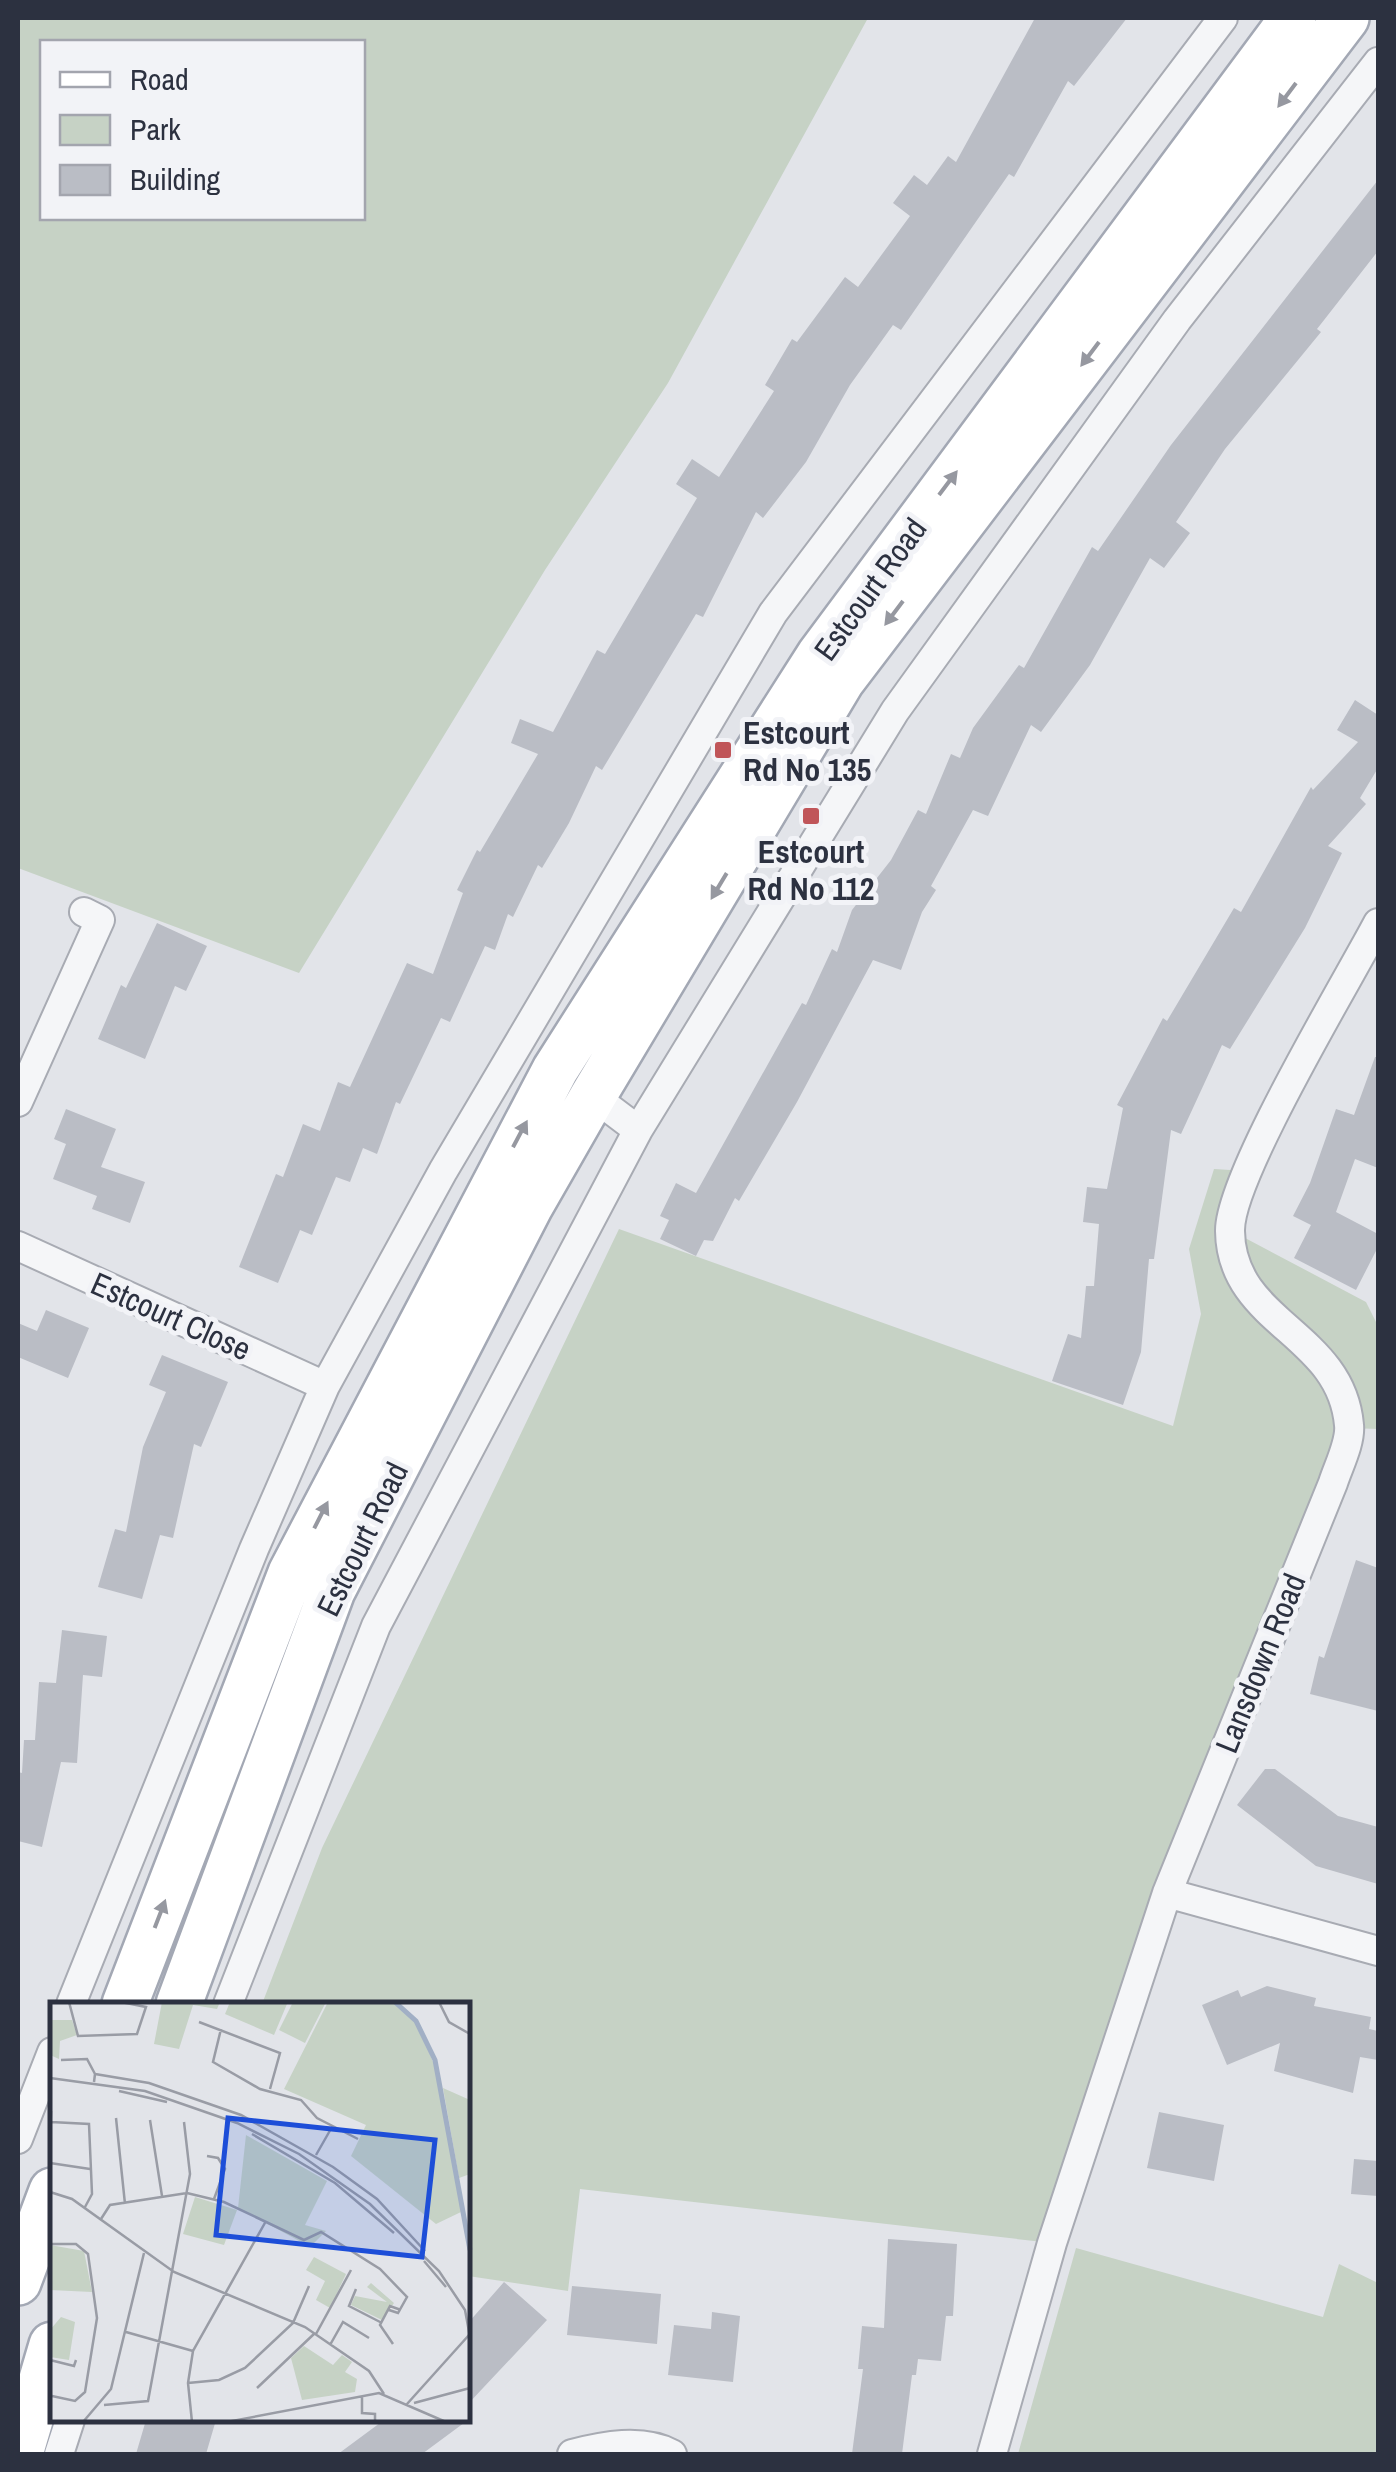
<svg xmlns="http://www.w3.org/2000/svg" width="1396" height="2472" font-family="'Archivo Narrow',sans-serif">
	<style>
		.green { fill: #c6d2c5; fill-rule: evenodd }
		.building { fill: #babdc5 }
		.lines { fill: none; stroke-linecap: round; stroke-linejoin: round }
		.street-casing { stroke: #a8abb3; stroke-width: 32 }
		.primary-casing { stroke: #a3a8b4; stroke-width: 50 }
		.street { stroke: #f5f6f8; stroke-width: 28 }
		.primary { stroke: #fff; stroke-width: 45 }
		.oneway { fill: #9698a0 }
		.poi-dot { fill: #c05559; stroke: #f2f3f7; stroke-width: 4 }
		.labels { text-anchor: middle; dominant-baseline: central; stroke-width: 10; stroke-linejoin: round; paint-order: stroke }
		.street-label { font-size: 32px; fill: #2c3140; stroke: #f2f3f7 }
		.poi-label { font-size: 32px; font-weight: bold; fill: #2c3140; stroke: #f2f3f7; text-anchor: start }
		.inset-river { fill: none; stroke: #a1afc5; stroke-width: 5 }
		.inset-road { fill: none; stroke: #999ca5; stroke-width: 2.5 }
		.view { fill: #1d4ed8; fill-opacity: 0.15; stroke: #1d4ed8; stroke-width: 5 }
		.inset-edge { fill: none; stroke: #2c3140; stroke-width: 5 }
	</style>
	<rect width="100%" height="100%" fill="#e2e4e9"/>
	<path class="green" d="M18 18H868L668 383 545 570 299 973 18 868ZM42 42H362V218H42Z
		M1214 1169 1247 1171 1230 1230 1366 1302 1378 1326V1429L1350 1428 1052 2243 580 2189 568 2291 468 2276V2004H262L322 1848 619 1229 1173 1426 1201 1314 1189 1249Z
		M1076 2248 1323 2317 1339 2264 1378 2283V2454H1018Z"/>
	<path class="building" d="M1035 18H1127L1074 86 1068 81 1014 177 1009 174 901 330 893 325 850 385 806 462 763 518 756 512 703 617 696 614 602 770 596 766 569 823 542 868 538 865 513 917 508 914 495 950 485 946 450 1022 441 1018 400 1104 396 1102 377 1154 363 1148 350 1182 336 1177 312 1235 300 1230 278 1283 239 1267 276 1174 283 1177 303 1124 320 1131 338 1082 350 1087 407 963 433 974 463 893 457 890 477 850 480 852 538 754 511 743 520 719 553 732 597 650 605 654 697 498 676 484 692 459 719 477 774 391 765 385 792 339 797 342 845 277 858 287 910 216 893 203 914 175 927 185 948 156 956 162Z
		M1378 180V251L1317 329 1321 332 1225 449 1176 522 1190 533 1164 568 1150 558 1090 665 1041 732 1031 725 988 816 973 810 931 886 936 890 922 912 901 970 873 960 797 1102 739 1201 735 1198 713 1241 704 1240 696 1256 660 1239 669 1220 660 1216 676 1183 696 1193 802 1003 806 1005 832 949 837 952 852 910 891 860 918 810 926 814 951 754 960 758 973 728 1019 665 1024 668 1092 547 1098 551 1171 445Z
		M1355 700 1378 715V768L1360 798 1366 804 1328 846 1342 853 1305 928 1230 1049 1222 1045 1181 1134 1171 1130 1154 1259H1149L1141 1352 1123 1405 1052 1381 1068 1334 1081 1338 1086 1286H1094L1099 1224 1083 1222 1087 1187 1107 1189 1123 1108 1117 1105 1163 1018 1167 1021 1234 908 1241 912 1311 787 1313 790 1358 742 1337 730Z
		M157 923 207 946 186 991 175 986 145 1059 98 1039 121 985 126 988Z
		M1375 1057H1378V1168L1355 1159 1336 1212 1378 1234V1247L1356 1290 1294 1258 1311 1225 1293 1216 1310 1183 1336 1109 1354 1115Z
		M66 1109 116 1129 101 1167 145 1182 130 1223 92 1209 97 1196 53 1179 66 1144 54 1139Z
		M46 1310 89 1328 68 1378 18 1357V1323L37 1331Z
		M162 1355 228 1382 201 1447 194 1444 173 1538 160 1535 142 1599 98 1587 115 1529 126 1532 143 1447 166 1392 149 1385Z
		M1356 1560 1378 1568V1711L1310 1694 1319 1656 1324 1658Z
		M62 1630 107 1636 102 1677 83 1675 77 1763 61 1762 42 1847 18 1841V1772L22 1773 24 1740H35L39 1682 56 1683Z
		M1265 1769H1275L1338 1816 1378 1827V1884L1316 1866 1237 1805Z
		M1267 1986 1316 1998 1314 2006 1371 2017 1369 2029 1378 2031V2060L1360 2057 1353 2093 1274 2071 1280 2043 1227 2065 1202 2005 1238 1990 1241 1997Z
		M1159 2112 1224 2125 1214 2181 1147 2168Z
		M1354 2159 1378 2161V2196L1351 2194Z
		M888 2239 957 2244 953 2316H946L941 2361 918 2359 916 2375H912L902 2454H852L863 2369H858L862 2326 884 2328Z
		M504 2282 547 2320 468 2404V2323Z
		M572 2286 661 2294 657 2344 567 2335Z
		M712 2312 740 2316 733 2382 668 2375 674 2325 711 2329Z
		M146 2420H216L206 2454H136Z
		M384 2420H468L422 2454H338Z"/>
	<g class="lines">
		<g class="street-casing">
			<path id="street" d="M593 1096 638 1130
				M18 1102 100 920 84 912
				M18 1246 325 1386
				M1167 1893 1378 1951
				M71 2004 254 1549 325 1386 443 1171 773 613 1223 18
				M228 2004 376 1626 638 1130 895 711 1177 320 1378 62
				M18 2139 52 2052
				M59 2454 70 2420
				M572 2454C603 2446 642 2438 672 2454
				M992 2454 1052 2243 1167 1893 1333 1483C1338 1467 1351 1442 1349 1425 1341 1332 1231 1324 1230 1231 1229 1177 1347 982 1378 923"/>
		</g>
		<g class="primary-casing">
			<path id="primary" d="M125 2004 291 1573 555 1070 819 656 1293 18
				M179 2004 332 1591 530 1206 593 1096 842 680 1346 18
				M18 2282 52 2191
				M20 2454 52 2345"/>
		</g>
		<use href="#street" class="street"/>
		<use href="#primary" class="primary"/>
	</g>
	<defs><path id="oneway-solid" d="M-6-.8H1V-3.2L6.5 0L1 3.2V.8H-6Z" transform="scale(2.5)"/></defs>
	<g class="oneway">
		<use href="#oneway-solid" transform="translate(1287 95) rotate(127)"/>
		<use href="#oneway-solid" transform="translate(1090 354) rotate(127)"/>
		<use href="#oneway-solid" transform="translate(948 483) rotate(-53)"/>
		<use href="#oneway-solid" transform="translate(894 613) rotate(127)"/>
		<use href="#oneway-solid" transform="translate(719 886) rotate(121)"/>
		<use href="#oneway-solid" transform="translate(520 1134) rotate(-62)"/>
		<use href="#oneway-solid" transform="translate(321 1515) rotate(-63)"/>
		<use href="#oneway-solid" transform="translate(160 1914) rotate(-69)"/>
	</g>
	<g class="poi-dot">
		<rect x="713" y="740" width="20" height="20" rx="5"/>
		<rect x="801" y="806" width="20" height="20" rx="5"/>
	</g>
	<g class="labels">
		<g class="street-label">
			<text transform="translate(870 589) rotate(-54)">Estcourt Road</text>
			<text transform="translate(171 1316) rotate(24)">Estcourt Close</text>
			<text transform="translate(362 1539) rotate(-64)">Estcourt Road</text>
			<text transform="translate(1260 1663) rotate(-68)">Lansdown Road</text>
		</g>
		<g class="poi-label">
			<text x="743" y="732">Estcourt<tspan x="743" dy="37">Rd No 135</tspan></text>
			<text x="811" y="851" text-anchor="middle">Estcourt<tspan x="811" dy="37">Rd No 112</tspan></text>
		</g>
	</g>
	<g transform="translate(50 2002)">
		<rect width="420" height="420" fill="#e2e4e9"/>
		<path d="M112 0H170L167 7 143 3 129 47 104 42ZM180 0H232L237 2 224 33 175 12ZM243 0H276L255 41 229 28ZM278 0H345L366 19 389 74 411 210 386 222 301 154 316 123 234 87ZM0 18H22L27 33 10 39 9 57 0 53ZM393 86 420 98V172L409 176ZM196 133 277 179 255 223 276 229 264 241H253L188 206ZM145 195 187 208 174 243 133 232ZM0 243 34 249 42 290 0 288ZM264 255 296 272 280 306 266 298 275 279 256 268ZM321 281 344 301 332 318 301 303 305 294 337 300 317 285ZM11 315 25 320 19 358 0 355V328ZM254 344 283 363 292 353 302 360 295 370 307 377 305 390 252 398 241 356Z" fill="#c6d2c5"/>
		<path class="inset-river" d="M345 0 366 19 385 58 420 248"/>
		<path class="inset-road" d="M19 0 28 34 87 32 96 5 71 0M389 0 399 20 420 32M149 20 230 51 220 87M171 27 163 60 210 87 251 98 267 116 308 137M11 58 37 57 45 72M0 76 95 89 187 121 249 152 320 202 389 269 415 308 420 335M44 80 45 72 99 81 191 113 283 165 327 197 375 249M69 89 117 100M66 116 75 202M100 118 112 194M1 120 39 122 42 192 35 205M202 132 285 181 344 231M0 143 1 109M266 153 282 125M157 154 168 156 175 167 164 197M0 161 40 167M0 190 22 197 124 270 255 325 319 369 334 392M51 217 60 203 137 191 174 200 254 238 271 230 330 267 357 295 348 311 339 308M0 242H26L38 252 47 316 35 390 25 399 2 394M374 259 396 285M306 287 299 304 332 321M76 330 143 349M266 332 301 268M343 342 330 323 340 304 351 308M280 343 293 320 319 336M0 358 24 364 26 358M138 381 169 378 195 366 243 321 259 284M207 386 265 331M312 395V411L325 412V420M364 401 420 386M357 402 419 333M54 403 98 399 140 172 134 120M33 420 61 387 94 251M142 420 138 381 143 349 216 219M177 420 329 391 396 420"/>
		<path class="view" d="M178 116 385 138 372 255 166 233Z"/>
		<rect width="420" height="420" class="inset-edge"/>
	</g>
	<rect width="1396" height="2472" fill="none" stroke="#2c3140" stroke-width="40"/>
	<rect x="40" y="40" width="325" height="180" fill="#f2f3f7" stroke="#a3a5ae" stroke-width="2.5"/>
	<rect x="60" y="72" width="50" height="15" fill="#ffffff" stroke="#a3a5ae" stroke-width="2.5"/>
	<text x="130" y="90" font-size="30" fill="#2c3140">Road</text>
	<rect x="60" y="115" width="50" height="30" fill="#c6d2c5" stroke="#a3a5ae" stroke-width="2.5"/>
	<text x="130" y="140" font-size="30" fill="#2c3140">Park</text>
	<rect x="60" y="165" width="50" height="30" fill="#babdc5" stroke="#a3a5ae" stroke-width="2.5"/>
	<text x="130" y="190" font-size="30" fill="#2c3140">Building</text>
</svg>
